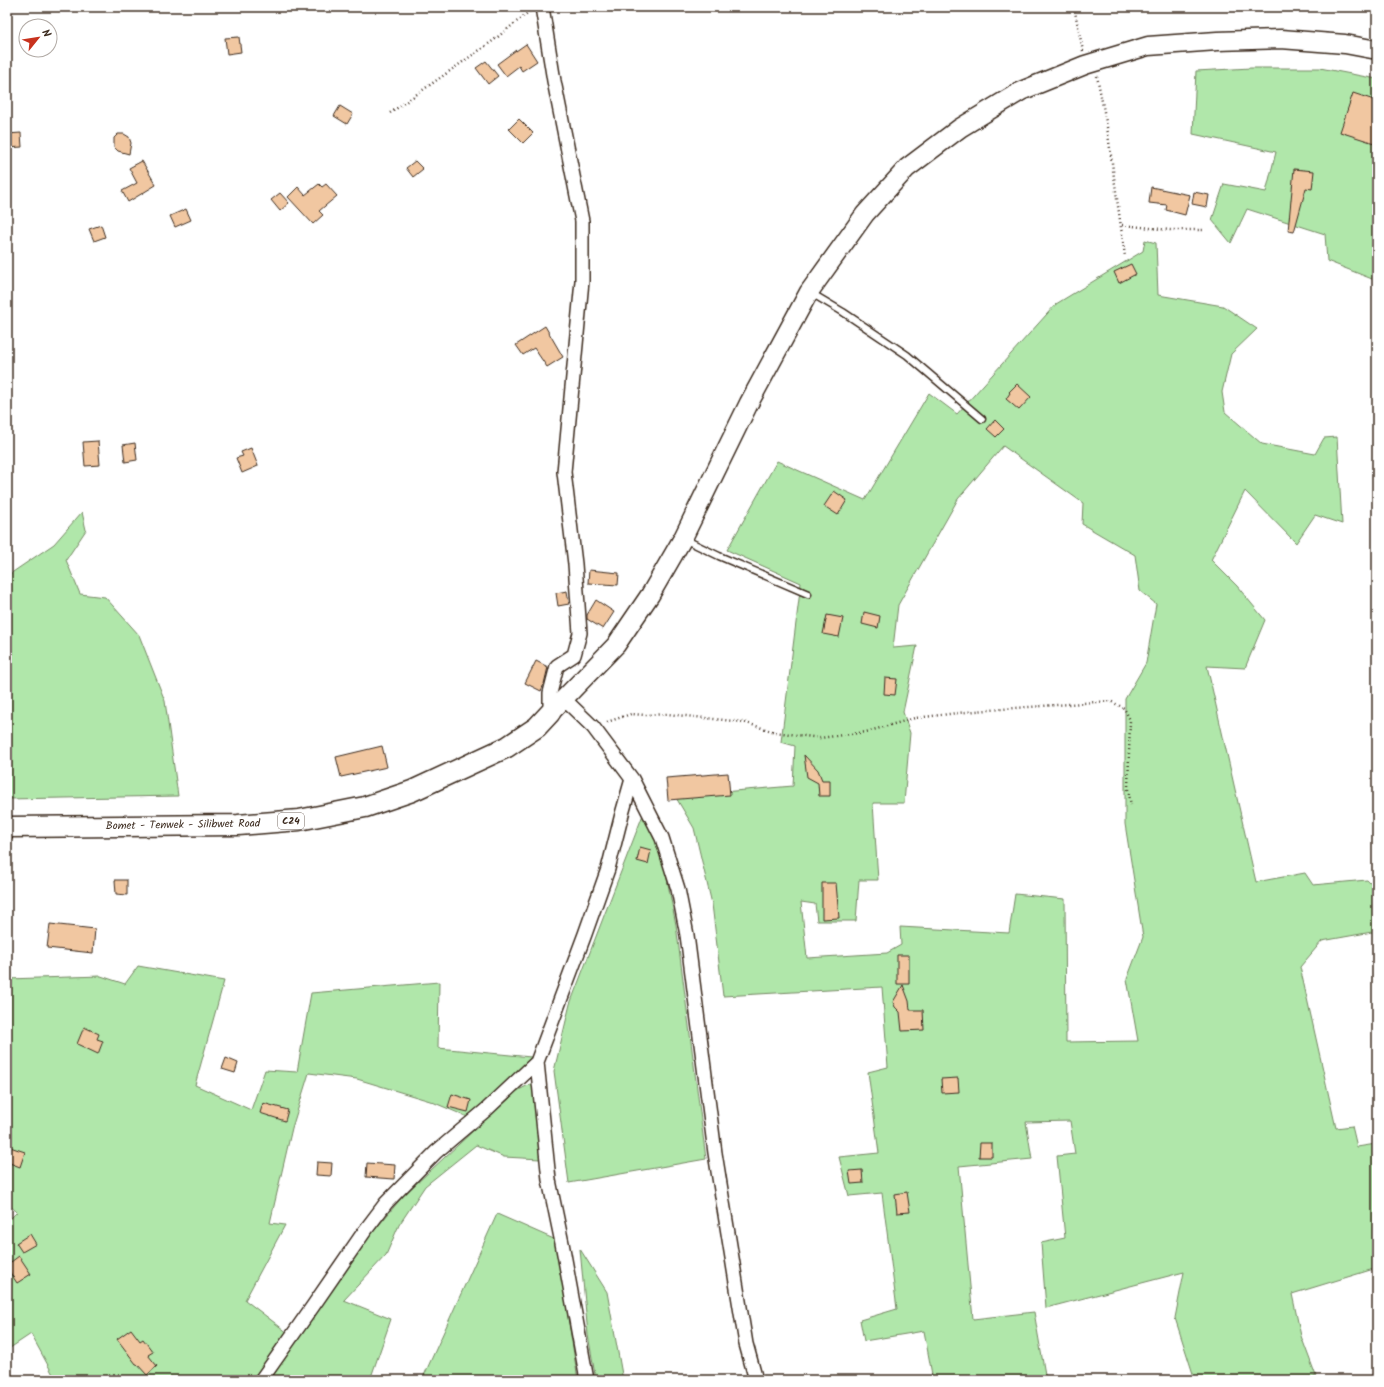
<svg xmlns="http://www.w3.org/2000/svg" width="1384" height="1387" font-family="Kalam,sans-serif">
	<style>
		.green { fill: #b0e7aa; stroke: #768864; fill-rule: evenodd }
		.building { fill: #f1c7a1; stroke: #3b2a1e }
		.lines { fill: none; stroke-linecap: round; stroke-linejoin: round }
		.lane-casing { stroke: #3b2a1e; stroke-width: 9 }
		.street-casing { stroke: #3b2a1e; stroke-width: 16 }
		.secondary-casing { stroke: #3b2a1e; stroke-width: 21 }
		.primary-casing { stroke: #3b2a1e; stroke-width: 23 }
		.path { stroke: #3b2a1e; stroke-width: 2.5; stroke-dasharray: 1 3; stroke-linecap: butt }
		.lane { stroke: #fff; stroke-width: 6 }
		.street { stroke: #fff; stroke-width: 13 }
		.secondary { stroke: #fff; stroke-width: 18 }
		.primary { stroke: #fff; stroke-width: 20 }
		.labels { text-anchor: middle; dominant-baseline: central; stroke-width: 3; stroke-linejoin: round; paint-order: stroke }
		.shield { fill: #fff; stroke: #766a62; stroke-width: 1 }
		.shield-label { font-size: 10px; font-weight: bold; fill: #3b2a1e }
		.street-label { font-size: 11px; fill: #3b2a1e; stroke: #fff }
	</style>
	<rect width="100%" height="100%" fill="#fff"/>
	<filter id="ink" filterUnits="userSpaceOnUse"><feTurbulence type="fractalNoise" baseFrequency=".025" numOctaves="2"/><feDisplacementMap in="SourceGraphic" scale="8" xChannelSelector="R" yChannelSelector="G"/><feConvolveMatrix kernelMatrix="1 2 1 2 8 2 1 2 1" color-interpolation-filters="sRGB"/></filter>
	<g filter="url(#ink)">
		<path class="green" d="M1251 68H1320L1377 79V281L1327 261 1325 234 1247 209 1231 243 1212 220 1224 184 1266 192 1276 152 1193 134 1196 71Z
			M1145 240 1156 243 1158 295 1223 306 1257 329 1231 354 1222 392 1225 412 1262 444 1315 454 1324 438 1337 437 1342 524 1315 515 1296 543 1245 491 1211 560 1237 586 1265 620 1245 668 1207 666 1256 882 1305 873 1313 885 1367 880 1377 890V937L1372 932 1322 941 1300 967 1336 1128 1352 1126 1357 1147 1376 1144 1375 1132 1377 1131V1268L1292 1294 1301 1336 1316 1376 1309 1380H1195L1175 1318 1184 1272 1046 1308 1041 1243 1065 1238 1057 1156 1075 1154 1070 1121 1026 1122 1032 1159 959 1166 973 1319 1034 1312 1046 1380H933L924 1331 864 1341 860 1320 897 1309 882 1193 849 1196 839 1157 879 1153 868 1072 888 1067 882 987 723 996 712 904 694 828 675 796 793 786 795 746 781 742 801 583 727 550 777 461 865 500 929 393 957 414 1056 304 1143 251ZM1003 446 1083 503 1082 524 1135 555 1140 591 1156 604 1146 663 1125 699V824L1143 937 1127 979 1138 1041 1066 1042 1065 899 1015 894 1009 933 900 927 901 945 887 953 807 958 801 902 815 904 817 921H856L859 880H878L873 803H904L910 733 903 712 917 646 893 648 898 605 958 499Z
			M82 512 86 530 66 560 80 594 105 597 139 635 165 701 178 796 7 799V576L54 544Z
			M644 812 662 853 676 925 706 1159 569 1183 554 1071 570 1004Z
			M138 966 224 981 195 1085 251 1110 265 1070 297 1072 311 993 439 982 438 1048 531 1057 470 1118 430 1101 357 1079 309 1073 292 1128 270 1223 285 1225 245 1300 288 1333 254 1380H138L136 1378 133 1380H56L31 1334 7 1350V1222L17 1212 7 1203V979L101 976 125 984Z
			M534 1082 540 1159 504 1157 476 1145 425 1186 399 1225 386 1255 344 1300 391 1319 370 1380H270L350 1260 403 1196 515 1092Z
			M497 1214 556 1240 578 1380H422Z
			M580 1249 607 1292 623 1380H596L588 1335Z"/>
		<path class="building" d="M239 37 241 52 227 54 225 38Z
			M526 44 537 61 522 71 519 66 506 76 497 64 516 50V51Z
			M486 61 498 76 488 84 476 68Z
			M1353 93 1377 101V144L1340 132Z
			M340 106 353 114 347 124 334 116Z
			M519 119 533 133 523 143 509 129Z
			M21 133 22 147 7 148V134Z
			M118 134H124L129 137 131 143 129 154 118 151 114 147V138Z
			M142 161 156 185 128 202 122 191 137 183 129 168Z
			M415 161 423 169 413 177 406 168Z
			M1294 169 1314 171 1312 189 1306 188 1294 232 1288 231Z
			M319 184 322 187 326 184 337 196 319 211 323 215 313 224 288 197 298 187 305 195Z
			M1151 187 1190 195 1185 215 1166 210 1167 205 1149 203Z
			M1194 192 1209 195 1207 207 1192 204Z
			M280 193 289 203 280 211 271 200Z
			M186 209 191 220 175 227 170 216Z
			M101 225 105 237 94 241 89 229Z
			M1131 264 1136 274 1119 283 1114 272Z
			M545 326 563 357 547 367 534 348 523 355 516 345Z
			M1017 384 1031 397 1019 410 1006 399 1010 393 1009 392Z
			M995 420 1004 429 996 437 987 429Z
			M98 441 100 465 85 466 83 442Z
			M135 443 137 460 125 462 123 445Z
			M251 448 258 466 242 473 236 458 243 456 241 452Z
			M834 491 847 500 838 515 824 506Z
			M589 570 619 573 618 585 588 583Z
			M567 591 569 604 558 606 556 593Z
			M596 600 614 612 603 629 587 619V615Z
			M864 612 880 616 878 628 862 624Z
			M827 615 843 618 839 637 823 634Z
			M536 661 548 667 544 684 541 691 525 683Z
			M885 678 897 679 895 695 884 694Z
			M382 746 387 767 341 777 336 757Z
			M804 755 818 770 822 780H830V796H819L818 783 807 777Z
			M728 773 730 795 668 800 666 778Z
			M640 847 651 850 648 864 637 861Z
			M115 880H127V895L116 894Z
			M822 883H836L839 918 822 919Z
			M50 924 95 929 93 953 47 948Z
			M897 955H909V984H897Z
			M903 985 909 1001 910 1010H923L924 1030 902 1031 900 1012 895 1007 893 1002Z
			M84 1027 99 1034 97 1039 103 1041 98 1054 77 1044Z
			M226 1058 238 1063 235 1073 222 1069Z
			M958 1078 959 1092 942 1093 941 1079Z
			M452 1094 471 1100 468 1112 448 1107Z
			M263 1103 288 1110 285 1121 260 1113Z
			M980 1143H992V1157H979Z
			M7 1146 25 1152 20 1167 7 1162Z
			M317 1162 332 1163 331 1176 316 1175Z
			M367 1163 395 1165 394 1179 366 1177Z
			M862 1170 863 1183 851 1184 849 1171Z
			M907 1192 910 1212 897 1213 895 1194Z
			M30 1234 36 1244 22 1252 16 1243Z
			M19 1256 31 1274 17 1283 7 1268V1265Z
			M131 1329 140 1341 143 1339 153 1352 148 1355 157 1366 147 1375 137 1364H136L117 1339Z"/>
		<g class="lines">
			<g class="lane-casing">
				<path id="lane" d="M811 293 843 312 907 355 982 419
					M684 539 719 556 808 594"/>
			</g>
			<g class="street-casing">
				<path id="street" d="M542 7 554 81 582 221V281L564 472 575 564 580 633 574 655 557 666 550 693V713
					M564 699 593 727 632 779 662 838 678 889 687 935 715 1153 746 1344 756 1380
					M261 1380 313 1306 364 1232 386 1203 436 1152 487 1109 537 1062
					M587 1380 562 1243 549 1180 537 1062 585 934 608 869 622 814 632 779"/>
			</g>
			<g class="secondary-casing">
				<path id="secondary" d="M550 713 616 645 650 595 683 538 749 403 809 292 865 214 907 168 960 128 1021 91 1085 65 1148 46 1217 41 1281 39 1345 44 1377 50"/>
			</g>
			<g class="primary-casing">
				<path id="primary" d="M7 827 238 825 299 820 365 807 412 791 507 747 537 727 550 713"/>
			</g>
			<path class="path" d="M1074 7 1083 51
				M1097 76 1107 127 1125 256
				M390 113 494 40 530 11
				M1122 225 1170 230H1203
				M607 722 631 714 645 715 667 714 743 722 775 732 820 738 866 732 915 718 975 711 1110 701 1124 708 1130 720 1128 789 1131 805"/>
			<use href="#lane" class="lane"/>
			<use href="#street" class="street"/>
			<use href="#secondary" class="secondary"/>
			<use href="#primary" class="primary"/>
		</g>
	</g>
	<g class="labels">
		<rect class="shield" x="278" y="813" width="26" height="16" rx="3"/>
		<g class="shield-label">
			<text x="291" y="821">C24</text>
		</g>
		<g class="street-label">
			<text transform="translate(183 825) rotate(-1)">Bomet - Tenwek - Silibwet Road</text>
		</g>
	</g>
	<rect width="1384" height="1387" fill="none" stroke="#fff" stroke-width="24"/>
	<rect x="12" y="12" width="1360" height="1363" fill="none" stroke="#3b2a1e" stroke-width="1.5" filter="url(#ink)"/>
	<g transform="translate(38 38) rotate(60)"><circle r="19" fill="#ffffff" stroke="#b1aaa5"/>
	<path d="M0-3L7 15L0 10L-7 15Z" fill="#c8321e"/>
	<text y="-6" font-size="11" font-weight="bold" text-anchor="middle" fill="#3b2a1e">N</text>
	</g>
</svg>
